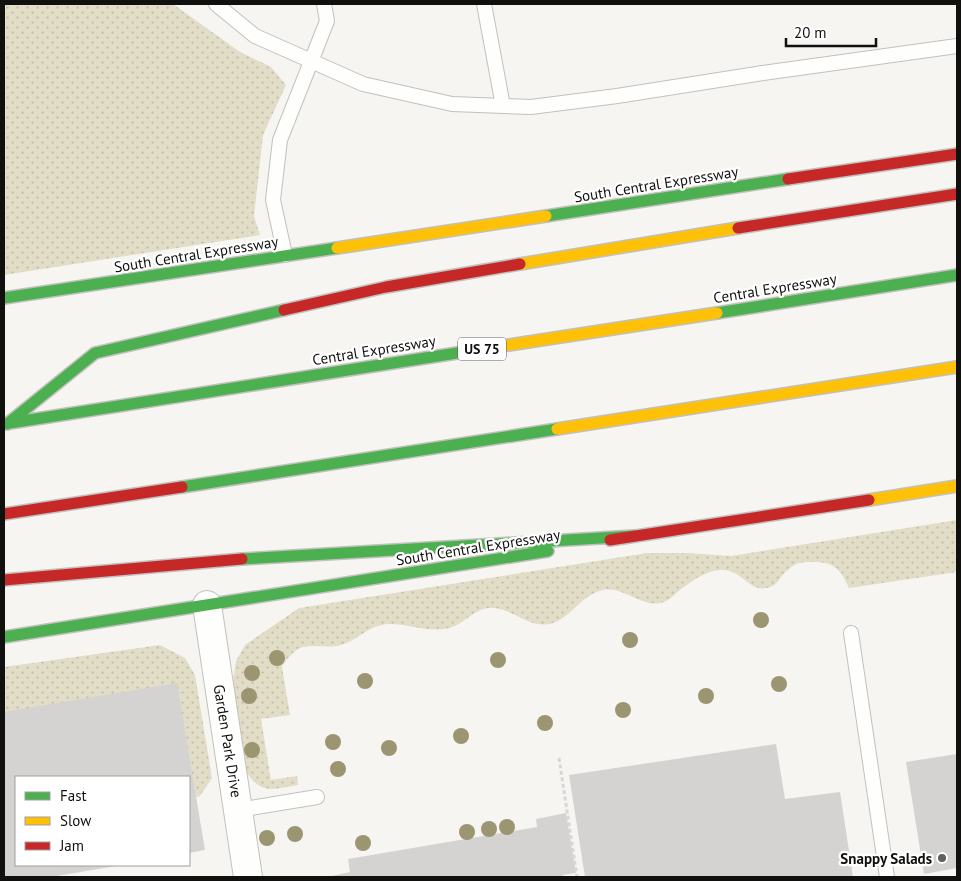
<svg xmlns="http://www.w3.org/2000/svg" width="961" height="881" font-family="'PT Sans',sans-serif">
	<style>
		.grass { fill: url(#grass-dots) }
		.building { fill: #d4d3d1 }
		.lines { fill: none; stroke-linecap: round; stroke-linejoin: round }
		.lane-casing { stroke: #c1c1be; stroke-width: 16 }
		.street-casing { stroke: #c1c1be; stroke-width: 30 }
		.fast-casing { stroke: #c1c1be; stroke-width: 14 }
		.slow-casing { stroke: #c1c1be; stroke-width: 14 }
		.jam-casing { stroke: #c1c1be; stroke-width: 14 }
		.path { stroke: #d7d7d7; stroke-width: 3; stroke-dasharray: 4 2.5; stroke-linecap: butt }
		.lane { stroke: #fefefd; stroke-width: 14 }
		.street { stroke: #fefefd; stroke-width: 28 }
		.fast { stroke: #4caf50; stroke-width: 11 }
		.slow { stroke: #ffc107; stroke-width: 11 }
		.jam { stroke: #c62828; stroke-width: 11 }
		.tree { fill: #9b9572 }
		.poi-dot { fill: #60605e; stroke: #fff; stroke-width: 2 }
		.labels { text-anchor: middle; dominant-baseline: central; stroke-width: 4.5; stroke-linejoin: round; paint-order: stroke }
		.shield { fill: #fff; stroke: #585856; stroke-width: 1 }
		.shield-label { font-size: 14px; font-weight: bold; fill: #10100e }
		.street-label { font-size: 15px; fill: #10100e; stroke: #fff }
		.poi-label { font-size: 15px; font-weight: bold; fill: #10100e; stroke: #fff; text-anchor: end }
	</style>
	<defs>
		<pattern id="grass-dots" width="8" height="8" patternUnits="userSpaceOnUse" patternTransform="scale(1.25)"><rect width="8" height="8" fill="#e2ddc7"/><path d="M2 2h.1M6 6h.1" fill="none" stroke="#c1bdaa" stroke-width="1.8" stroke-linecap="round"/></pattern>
	</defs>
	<rect width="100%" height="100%" fill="#f6f5f2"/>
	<path class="grass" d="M4 4H173L240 52 271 67 286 85 263 135 254 216 260 235 4 275Z
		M957 520V572L849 588C840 567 832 561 809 562 801 562 795 563 789 569 780 575 779 586 767 588 748 592 742 568 720 570 705 571 692 581 680 590 674 595 669 601 661 603 640 607 624 586 603 590 583 594 572 616 553 623 529 631 512 606 489 608 474 609 463 625 449 628 428 633 410 624 389 624 368 625 359 640 341 645 328 649 313 643 300 648 292 652 286 660 282 667L290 715 261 719 271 780 297 776 298 785C275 789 261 795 247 773L233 681 236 661 245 645 299 608 647 553H687L731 556Z
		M160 645 185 658 195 675 212 778 200 796 196 797 177 692 4 720V667Z"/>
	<path class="building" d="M177 683 205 850 189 853V777H16V865L116 866 51 877H4V712Z
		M776 744 785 799 840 792 853 877H585L569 775Z
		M957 754V868L924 874 906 762Z
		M566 813 576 873 563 875V877H327L350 872 348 859 537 827 536 819Z"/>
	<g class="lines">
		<g class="lane-casing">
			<path id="lane" d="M216 4 255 36 363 84 452 104 531 107 617 96 763 73 957 46
				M484 4 503 106
				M285 255 273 200 280 140 327 21 324 4
				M851 633 887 877
				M238 810 317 797"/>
		</g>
		<g class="street-casing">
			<path id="street" d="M207 605 248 877"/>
		</g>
		<g class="fast-casing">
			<path id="fast" d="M546 216 788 179
				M4 298 337 248
				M717 313 957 275
				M10 423 489 348
				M7 424 95 353 284 310
				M182 487 557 429
				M242 559 634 536
				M4 637 548 551"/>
		</g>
		<g class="slow-casing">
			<path id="slow" d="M337 248 546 216
				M520 264 738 228
				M489 348 717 313
				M557 429 957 367
				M869 500 957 486"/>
		</g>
		<g class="jam-casing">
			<path id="jam" d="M788 179 957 154
				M738 228 957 194
				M284 310 386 287 520 264
				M4 514 182 487
				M610 540 869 500
				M4 580 242 559"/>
		</g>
		<path class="path" d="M559 758 577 877"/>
		<use href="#lane" class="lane"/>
		<use href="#street" class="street"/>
		<use href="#fast" class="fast"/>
		<use href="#slow" class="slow"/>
		<use href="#jam" class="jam"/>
	</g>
	<g class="tree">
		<circle cx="761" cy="620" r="8"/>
		<circle cx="630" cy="640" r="8"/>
		<circle cx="277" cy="658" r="8"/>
		<circle cx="498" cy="660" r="8"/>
		<circle cx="252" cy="673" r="8"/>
		<circle cx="365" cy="681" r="8"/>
		<circle cx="779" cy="684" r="8"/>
		<circle cx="249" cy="696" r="8"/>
		<circle cx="706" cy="696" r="8"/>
		<circle cx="623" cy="710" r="8"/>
		<circle cx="545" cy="723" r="8"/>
		<circle cx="461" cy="736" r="8"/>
		<circle cx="333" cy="742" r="8"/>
		<circle cx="389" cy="748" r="8"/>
		<circle cx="252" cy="750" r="8"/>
		<circle cx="338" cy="769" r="8"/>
		<circle cx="507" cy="827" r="8"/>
		<circle cx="489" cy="829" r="8"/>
		<circle cx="467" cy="832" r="8"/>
		<circle cx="295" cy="834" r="8"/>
		<circle cx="267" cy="838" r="8"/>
		<circle cx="363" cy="843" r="8"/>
	</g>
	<circle class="poi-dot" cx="942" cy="858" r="5"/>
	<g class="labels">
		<rect class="shield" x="458" y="337.5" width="48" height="23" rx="4"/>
		<g class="shield-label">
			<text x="482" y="349">US 75</text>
		</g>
		<g class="street-label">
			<text transform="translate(656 184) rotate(-9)">South Central Expressway</text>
			<text transform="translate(196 254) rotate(-9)">South Central Expressway</text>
			<text transform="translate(775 288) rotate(-9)">Central Expressway</text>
			<text transform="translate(374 350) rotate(-9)">Central Expressway</text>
			<text transform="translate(478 547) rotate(-9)">South Central Expressway</text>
			<text transform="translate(228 741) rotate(81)">Garden Park Drive</text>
		</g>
		<g class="poi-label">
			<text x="932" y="858">Snappy Salads</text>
		</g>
	</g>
	<rect width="961" height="881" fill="none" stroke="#10100e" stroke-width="10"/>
	<rect x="15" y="776" width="175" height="90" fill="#ffffff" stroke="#9f9f9f"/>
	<rect x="25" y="792" width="25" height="8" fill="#4caf50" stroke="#9f9f9f"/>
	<text x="60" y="801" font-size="15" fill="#10100e">Fast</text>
	<rect x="25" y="817" width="25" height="8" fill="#ffc107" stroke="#9f9f9f"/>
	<text x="60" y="826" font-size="15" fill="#10100e">Slow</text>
	<rect x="25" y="842" width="25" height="8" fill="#c62828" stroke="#9f9f9f"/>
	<text x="60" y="851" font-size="15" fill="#10100e">Jam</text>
	<path d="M786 38v8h90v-8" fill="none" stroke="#10100e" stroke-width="2.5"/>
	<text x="794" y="38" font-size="15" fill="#10100e" stroke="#ffffff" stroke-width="4" paint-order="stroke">20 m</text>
</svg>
